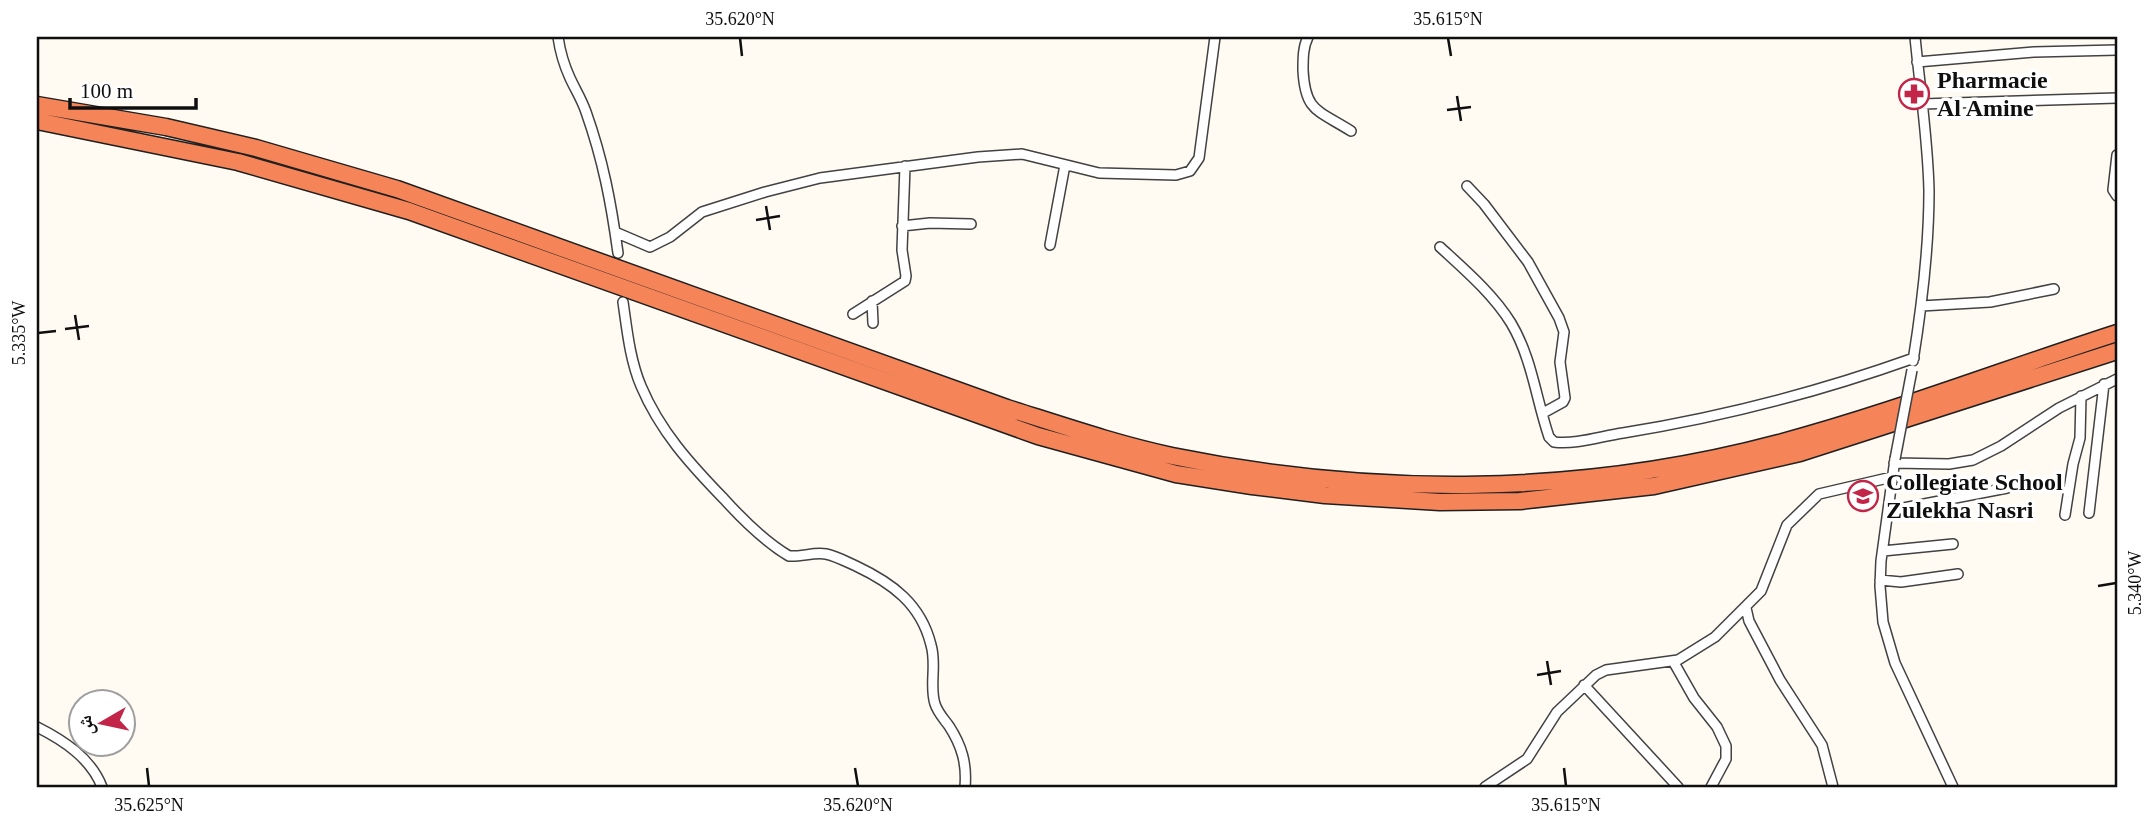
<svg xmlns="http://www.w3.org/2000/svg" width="2154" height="824" font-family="'Times New Roman','Noto Naskh Arabic',serif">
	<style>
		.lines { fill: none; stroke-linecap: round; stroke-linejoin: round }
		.street-casing { stroke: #424242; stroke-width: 12 }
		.highway-casing { stroke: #202020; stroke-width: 19 }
		.street { stroke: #fff; stroke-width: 9 }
		.highway { stroke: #f58559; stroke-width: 16 }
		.street-bridge-casing { stroke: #424242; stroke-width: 12; stroke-linecap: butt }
		.street-bridge { stroke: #fff; stroke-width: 9 }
		.ticks { fill: none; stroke: #0f0f0f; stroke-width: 2.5 }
		.labels { text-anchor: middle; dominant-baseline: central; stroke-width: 7; stroke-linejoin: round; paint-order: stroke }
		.poi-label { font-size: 24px; font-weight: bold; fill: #0f0f0f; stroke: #fff; text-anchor: start }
		.neatline { fill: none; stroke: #0f0f0f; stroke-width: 2.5 }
		.ticks-label { font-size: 18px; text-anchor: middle; fill: #0f0f0f }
	</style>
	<rect width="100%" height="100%" fill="#fffaf2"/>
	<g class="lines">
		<g class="street-casing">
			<path id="street" d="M558 37C560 51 564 65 570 78 575 89 582 100 586 112 603 160 611 202 618 253
				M1308 37C1303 47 1303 58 1303 70 1305 112 1318 110 1351 131
				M1917 62 2034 52 2117 50
				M1922 104 2117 98
				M2117 155 2113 190 2117 196
				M1467 186 1484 204 1528 262 1559 318 1564 332 1560 362 1565 398 1563 402 1543 413
				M902 226 930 223 971 224
				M615 232 650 247 670 237 702 212 765 192 820 178 978 157 1022 154 1099 173 1176 175 1190 171 1199 158 1215 37
				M1050 245 1065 165
				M1440 247C1465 270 1493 294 1511 323 1532 358 1536 399 1549 437L1554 442C1575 445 1602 436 1623 433 1722 417 1819 392 1914 358
				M872 301 873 323
				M623 302C627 330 630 360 641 386 660 431 690 464 724 499 743 520 764 541 789 556 801 557 814 552 826 554 836 556 847 562 856 566 892 583 921 604 931 645 937 665 929 685 935 704 938 713 944 719 949 726 962 746 967 764 965 787
				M1921 306 1990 302 2054 289
				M853 314 905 281 906 276 902 250 905 166
				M1913 361C1922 305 1929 248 1929 191 1928 140 1920 88 1915 37
				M1895 459 1881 561 1880 586 1883 622 1895 663 1953 787
				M1894 463 1949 464 1973 460 2001 446 2059 408 2117 379
				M1888 511 2007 488
				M2089 513 2104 384
				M2065 515 2073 464 2080 438 2081 396
				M1883 551 1953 544
				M1880 580 1901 582 1958 574
				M1746 608 1749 621 1780 680 1822 745 1833 787
				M1673 661 1694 698 1717 727 1726 746V759L1711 787
				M1584 685 1678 787
				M37 727C63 740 91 758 102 787
				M1485 787 1527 759 1557 712 1596 675 1606 670 1678 660 1715 637 1761 591 1787 525 1819 494 1892 477"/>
		</g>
		<g class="highway-casing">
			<path id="highway" d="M37 105 166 127 256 148 397 189 1007 408C1061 425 1116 444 1172 456 1373 497 1580 496 1779 443 1894 412 2005 369 2117 333
				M37 121 238 162 409 211 1038 436 1176 474 1252 486 1325 495 1440 502 1520 501 1654 486 1800 453 2117 351"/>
		</g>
		<use href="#street" class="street"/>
		<use href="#highway" class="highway"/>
		<g class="street-bridge-casing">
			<path id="street-bridge" d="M1895 459 1912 370"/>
		</g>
		<use href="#street-bridge" class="street-bridge"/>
	</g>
	<path class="ticks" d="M740 38 742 56M1448 38 1451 56M1457 96 1461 121M1447 110 1471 107M766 206 770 230M756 220 780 216M75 315 79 340M65 329 89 326M38 333 56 331M2098 586 2116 583M1547 661 1551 685M1537 675 1561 671M147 768 149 786M855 768 858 786M1564 768 1566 786"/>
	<defs>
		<g id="pharmacy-ring" transform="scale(1.575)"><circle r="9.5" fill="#fff" stroke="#c22548" stroke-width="1.5"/><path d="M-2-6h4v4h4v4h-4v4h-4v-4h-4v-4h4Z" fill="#c22548"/></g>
		<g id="school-ring" transform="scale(1.575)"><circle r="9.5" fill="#fff" stroke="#c22548" stroke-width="1.5"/><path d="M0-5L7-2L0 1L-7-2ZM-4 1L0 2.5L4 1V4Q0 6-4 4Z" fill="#c22548"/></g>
	</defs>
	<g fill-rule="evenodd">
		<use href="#pharmacy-ring" x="1914" y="94"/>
		<use href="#school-ring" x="1863" y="496"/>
	</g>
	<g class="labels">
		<g class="poi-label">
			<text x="1937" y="80">Pharmacie<tspan x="1937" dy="28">Al Amine</tspan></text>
			<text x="1886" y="482">Collegiate School<tspan x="1886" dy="28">Zulekha Nasri</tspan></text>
		</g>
	</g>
	<rect width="2154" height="824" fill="none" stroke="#ffffff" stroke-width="77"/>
	<g transform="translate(102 723) rotate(261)"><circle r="33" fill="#ffffff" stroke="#9f9f9f" stroke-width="2"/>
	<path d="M0-5L12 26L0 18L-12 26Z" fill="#c22548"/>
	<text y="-10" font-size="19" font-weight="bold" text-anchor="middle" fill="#0f0f0f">ش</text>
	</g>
	<path d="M70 98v10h126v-10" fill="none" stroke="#0f0f0f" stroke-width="3.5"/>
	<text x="80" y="98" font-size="21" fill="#0f0f0f" stroke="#ffffff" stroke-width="5" paint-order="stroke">100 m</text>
	<rect x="38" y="38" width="2078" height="748" class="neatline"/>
	<g class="ticks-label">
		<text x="740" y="25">35.620°N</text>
		<text x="1448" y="25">35.615°N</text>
		<text transform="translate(19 333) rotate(-90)" y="6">5.335°W</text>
		<text transform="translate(2135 583) rotate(-90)" y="6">5.340°W</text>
		<text x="149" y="811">35.625°N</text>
		<text x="858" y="811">35.620°N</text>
		<text x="1566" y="811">35.615°N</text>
	</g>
</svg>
